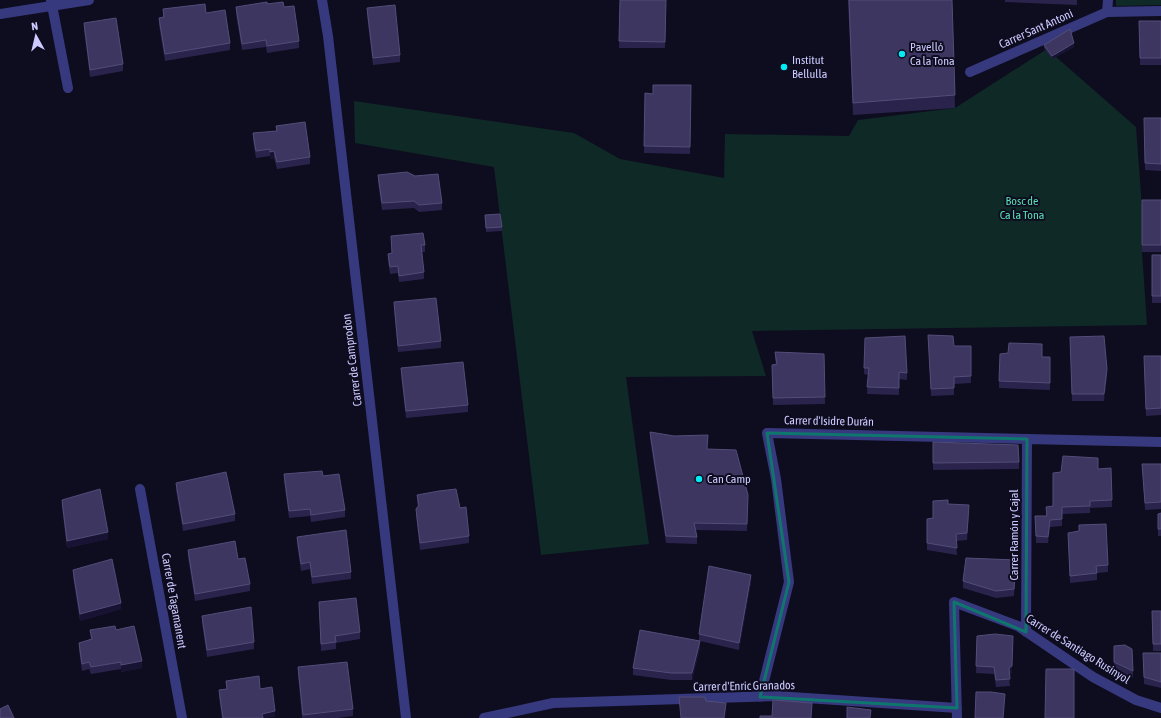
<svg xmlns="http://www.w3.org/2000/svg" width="1161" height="718" font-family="'Asap Condensed',sans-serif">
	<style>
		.green { fill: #0f2926 }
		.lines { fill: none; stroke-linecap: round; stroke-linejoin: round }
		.minor { stroke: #37397e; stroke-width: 10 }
		.wall { fill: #2a244d }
		.shaded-wall { fill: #181333 }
		.building { fill: #3c3660; stroke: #524d79 }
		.marked { fill: none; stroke: #0f766e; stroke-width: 3; stroke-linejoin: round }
		.poi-dot { fill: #01ecf4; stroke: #0e0c1f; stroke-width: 1.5 }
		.labels { text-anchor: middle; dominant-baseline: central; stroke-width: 4; stroke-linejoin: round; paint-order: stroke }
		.street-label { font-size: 12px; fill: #cccaff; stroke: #0e0c1f }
		.poi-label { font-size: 12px; fill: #cccaff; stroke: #0e0c1f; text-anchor: start }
		.park-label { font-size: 12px; fill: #57deb3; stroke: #0e0c1f }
	</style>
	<rect width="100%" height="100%" fill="#0e0c1f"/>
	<path class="green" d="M1116 0H1161V5L1116 6Z
		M1047 49 1136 127 1142 207V252L1147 325 752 331 766 376 626 377 649 544 541 555 494 167 355 143 354 101 574 133 620 159 724 178 725 134 849 136 858 120 955 108Z"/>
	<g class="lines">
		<path class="minor" d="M51 0 68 88
			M322 0 328 36 406 718
			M1107 12 1108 0
			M0 14 89 0
			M970 72 1107 12 1161 11
			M140 489 182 718
			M1026 632 1027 439
			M760 697 789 582 776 479 767 433 1161 442
			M484 718 553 703 776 696 957 708
			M957 718 954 602 1018 626 1093 677 1136 700 1161 708"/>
	</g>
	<path class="wall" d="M620 0H666L665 48H619Z
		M848 0H952L955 108 853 115Z
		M1005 0H1077V5L1005 2Z
		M267 4 284 7 299 41V48L267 53 266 47 242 50 236 14V7Z
		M367 8 400 55V62L373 65 367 15Z
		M163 9 206 13 230 43V50L165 61 159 25V18L163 17Z
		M1139 21H1161V65H1140Z
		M84 23 123 64V71L90 77 84 30Z
		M1044 45 1074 47 1052 59 1044 48Z
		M691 85 690 154 644 153 645 93 653 94Z
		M1144 118H1161V171L1145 170Z
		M276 126 310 157V164L277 169 274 158 270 159V156L256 158 253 140V133L276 131Z
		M378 175 415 176 442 203V210L419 212 414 208 382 210 378 182Z
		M1142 200H1161V252H1142Z
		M485 215 502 227V231L486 232Z
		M391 236 425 245V252H422L424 272V279L399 282 398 273 390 274 388 261V254L392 253Z
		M1152 255H1161V303H1152Z
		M394 302 441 341V348L398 352 394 309Z
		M928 335 954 346H971V383L954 384V395L931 396Z
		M1070 337 1107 376 1104 401H1072Z
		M865 338 907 373V380L899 379V395L867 394 868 375 864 374Z
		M775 352 824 354 825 404 773 405 772 365 776 364 775 359Z
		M1161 356V415L1146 416 1144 363Z
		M1042 357H1050V390L999 388V381Z
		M401 368 468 405V412L406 418 401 375Z
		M650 432 707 449 748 495 747 531 696 530 697 537V544L666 543 650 439Z
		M933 442 1019 462V469L933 470Z
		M1142 464H1161V509L1145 510Z
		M1111 468 1112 507 1090 508V513L1062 514V526L1050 527 1048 543H1036L1035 516H1046V507L1053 506 1098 469Z
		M284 474 323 476 345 510V517L311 522 310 516 289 518 284 481Z
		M176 483 235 514V521L183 531 176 490Z
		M417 495 460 508 469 536V543L420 550 416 515V509L418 507 417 502Z
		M62 500 108 539 67 548 62 507Z
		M948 504 969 512 967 540 956 541 957 555 927 550V519L933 518Z
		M1161 513V536H1158V514Z
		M1079 525 1108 565V572L1097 573V580L1070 583 1068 533 1079 531Z
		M297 537 351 572V579L312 584 310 569 301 571 297 543Z
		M188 550 238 559 250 584V591L195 601 188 557Z
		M1016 566 1014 596 996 598 963 588V581Z
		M73 570 121 609 80 621 73 577Z
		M751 582 739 650 700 641V648L692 680H671L633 675V668L699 641V634Z
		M319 602 360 632V639L336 643V649L321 651Z
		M1152 611H1161V651H1153Z
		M202 616 254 642V649L207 657 202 623Z
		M90 630H116L142 668 121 672V669L91 674 89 669 82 671 79 650V643L91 639Z
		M977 636 1012 673 1009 675 1010 686 996 687 994 674 976 673Z
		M1143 653H1161V688L1144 684Z
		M1114 662 1133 671V678L1114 669Z
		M298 667 353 709V716L337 718H302L298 674Z
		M226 681 260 689 275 717 222 718 219 697V690L226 689Z"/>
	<path class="shaded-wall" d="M1074 43V47L1052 59V56Z
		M274 151V158L270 159V152Z
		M1107 369V376L1104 401V394Z
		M969 505V512L967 540V533Z
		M1050 520V527L1048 543V537Z
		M108 532V539L67 548V541Z
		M751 575V582L739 650V643Z
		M121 603V609L80 621V614Z
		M1013 636 1012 673 1009 675V668Z
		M700 641V648L692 680V673Z
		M142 661V668L121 672V665Z
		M1005 694V701L1004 718H1003Z
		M726 703V710L725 718H724Z
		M275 711V717L262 718V714Z"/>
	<path class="building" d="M620 0H666L665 42 619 41Z
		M849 0H952L955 95 853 103Z
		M267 2V4L283 2 284 7 294 6 299 41 267 46 266 40 242 44 236 7Z
		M205 4 206 13 225 10 230 43 165 54 159 18 164 17 163 9Z
		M395 5 400 55 373 58 367 8Z
		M116 18 123 64 90 70 84 23Z
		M1139 21H1161V58H1140Z
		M1070 29 1074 43 1052 56 1044 45Z
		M653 85H691L690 147 644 146 645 93 653 94Z
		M1144 118H1161V164L1145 163Z
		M305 122 310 157 277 162 274 151 270 152V149L256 151 253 133 277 131 276 126Z
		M407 172 415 176 438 174 442 203 419 205 414 201 382 203 378 175Z
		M1142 200H1161V245H1142Z
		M500 214 502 227 486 228 485 215Z
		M423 233 425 245H421L424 272 399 276 398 266 390 267 388 254 392 253 391 236Z
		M1152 255H1161V296H1152Z
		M436 298 441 341 398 346 394 302Z
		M928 335 953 336 954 346H971V376L954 377V388L931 389Z
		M905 336 907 373 899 372V388L867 387 869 368H864L865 338Z
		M1104 336 1107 369 1104 394H1072L1070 337Z
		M1009 343 1042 344V357H1050V383L999 381 1000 354 1008 353Z
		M775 352 824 354 825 397 773 398 772 365 777 364Z
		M1144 356H1161V408L1146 409Z
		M463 362 468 405 406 411 401 368Z
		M650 432 674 436 708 435 707 449 736 450 748 495 747 524 694 523 697 537 666 536Z
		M933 442 1018 445 1019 462 933 463Z
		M1063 456 1098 458V469L1111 468 1112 500 1090 501V506L1062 507V519L1050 520 1048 537 1036 536 1035 516H1047L1046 507 1053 506V473L1061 472Z
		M1142 464H1161V502L1145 503Z
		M322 471 323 476 339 474 345 510 311 515 310 509 289 511 284 474Z
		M226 472 235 514 183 524 176 483Z
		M100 489 108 532 67 541 62 500Z
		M456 489 460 508 466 507 469 536 420 543 416 509 419 505 417 495 439 491Z
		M948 500V504L969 505 967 533 956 534 957 548 927 543V519L933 518V501Z
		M1161 513V529H1158V514Z
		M1106 524 1108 565 1096 566 1097 573 1070 576 1068 533 1079 531V525Z
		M346 530 351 572 312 577 310 562 301 564 297 537Z
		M235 541 238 559 245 558 250 584 195 594 188 550Z
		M966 558 1016 560 1014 589 996 591 963 581Z
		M112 559 121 603 80 614 73 570Z
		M709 566 751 575 739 643 699 634Z
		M356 598 360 632 335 636 336 642 321 644 319 602Z
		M251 607 254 642 207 650 202 616Z
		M1152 611H1161V644H1153Z
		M115 626 116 630 134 626 142 661 121 665V662L91 667 89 662 82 664 79 643 92 639 90 630Z
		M640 630 700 641 692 673H671L633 668Z
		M995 634 1013 636 1012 666 1009 668 1010 679 996 680 994 667 976 666 977 636Z
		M1125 645 1132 649 1133 671 1114 662V646Z
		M1143 653H1161V682L1144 677Z
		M347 662 353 709 303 715 298 667Z
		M1046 669H1074V718H1045Z
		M259 676 260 689 272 687 275 711 262 714 263 718H223L219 690 227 689 226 681Z
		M976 692H991L1005 694 1003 718H975Z
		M679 697H705L706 701 726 703 724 718H681Z
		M773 700 812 703 811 718H760V716H772Z
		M8 705 14 718H0V709Z
		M847 707 871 710 870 718H847Z"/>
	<path class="marked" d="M767 433 1027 439 1026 632 954 602 957 708 760 697 789 582Z"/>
	<g class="poi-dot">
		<circle cx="902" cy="54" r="4"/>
		<circle cx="784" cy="67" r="4"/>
		<circle cx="699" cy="479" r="4"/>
	</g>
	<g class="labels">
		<g class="street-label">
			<text transform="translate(1036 29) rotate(-24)">Carrer Sant Antoni</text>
			<text transform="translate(352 360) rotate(-97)">Carrer de Camprodon</text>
			<text transform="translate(829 421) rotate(1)">Carrer d'Isidre Durán</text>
			<text transform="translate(1014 535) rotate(-90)">Carrer Ramón y Cajal</text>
			<text transform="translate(174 601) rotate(80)">Carrer de Tagamanent</text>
			<text transform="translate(1078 649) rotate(32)">Carrer de Santiago Rusinyol</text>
			<text transform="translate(744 686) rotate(-1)">Carrer d'Enric Granados</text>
		</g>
		<g class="poi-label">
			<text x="910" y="47">Pavelló<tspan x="910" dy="14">Ca la Tona</tspan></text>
			<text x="792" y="60">Institut<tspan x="792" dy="14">Bellulla</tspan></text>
			<text x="707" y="479">Can Camp</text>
		</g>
		<g class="park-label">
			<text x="1022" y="201">Bosc de<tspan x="1022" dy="14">Ca la Tona</tspan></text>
		</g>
	</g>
	<g transform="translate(36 36) rotate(352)" stroke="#0e0c1f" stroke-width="3" paint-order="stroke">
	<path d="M0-3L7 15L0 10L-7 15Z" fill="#cccaff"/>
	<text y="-6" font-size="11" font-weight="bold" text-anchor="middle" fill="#cccaff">N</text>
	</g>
</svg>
